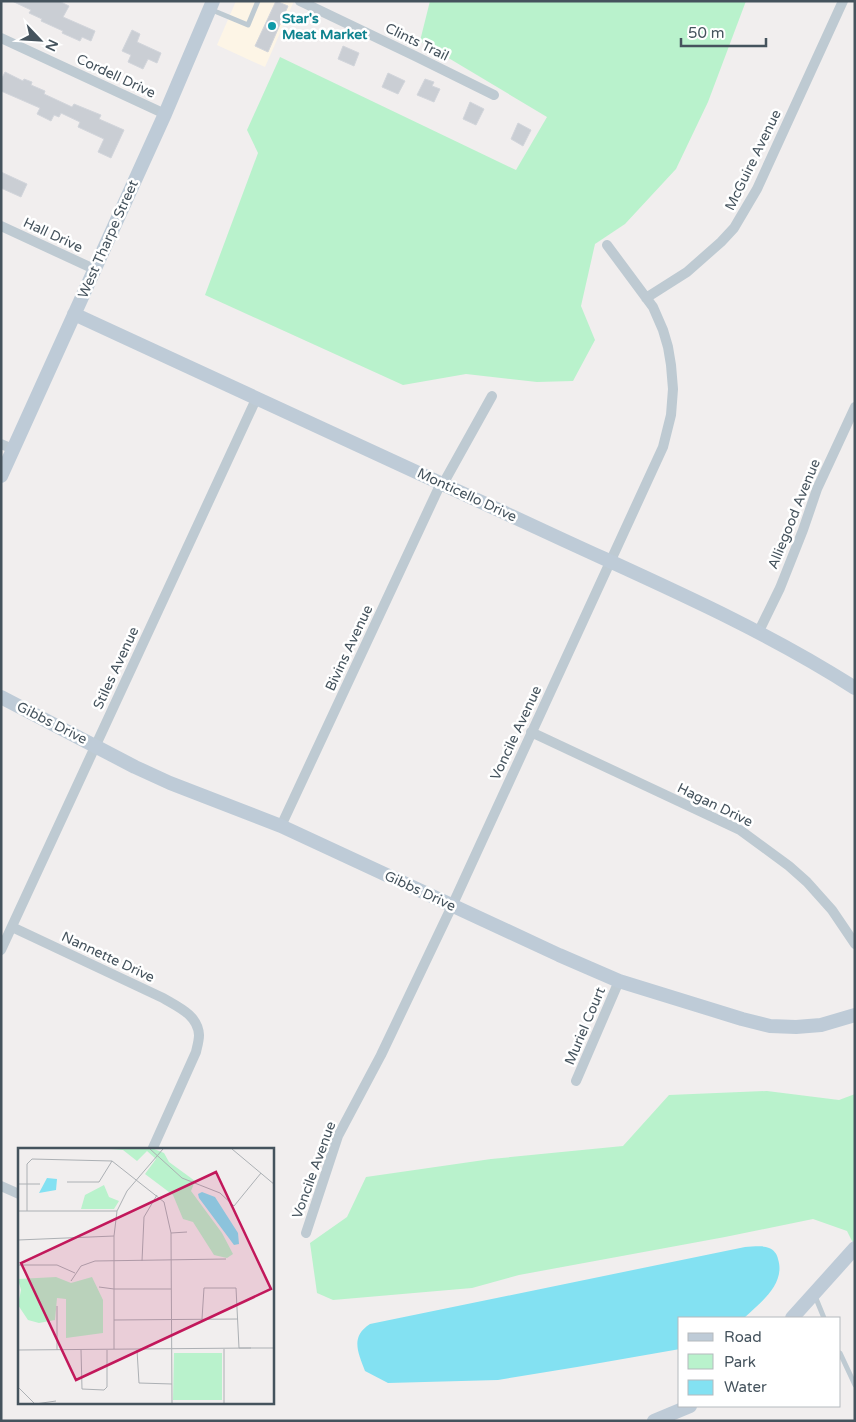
<svg xmlns="http://www.w3.org/2000/svg" width="856" height="1422" font-family="'Varela Round',sans-serif">
	<style>
		.commercial { fill: #fdf5e6 }
		.green { fill: #b9f2cc }
		.water { fill: #83e1f2 }
		.building { fill: #caced4; stroke: #d2d5db }
		.lines { fill: none; stroke-linecap: round; stroke-linejoin: round }
		.lane { stroke: #becad2; stroke-width: 5 }
		.street { stroke: #becad2; stroke-width: 10 }
		.secondary { stroke: #becbd7; stroke-width: 14 }
		.culture-dot { fill: #0f9aa8; stroke: #fff; stroke-width: 2 }
		.labels { text-anchor: middle; dominant-baseline: central; stroke-width: 5; stroke-linejoin: round; paint-order: stroke }
		.culture-label { font-size: 14px; font-weight: bold; fill: #0d838f; stroke: #fff; text-anchor: start }
		.street-label { font-size: 14px; fill: #45535d; stroke: #fff }
		.inset-road { fill: none; stroke: #acb0b4; stroke-width: 1 }
		.view { fill: #c2185b; fill-opacity: 0.15; stroke: #c2185b; stroke-width: 2.5 }
		.inset-edge { fill: none; stroke: #45535d; stroke-width: 2.5 }
	</style>
	<rect width="100%" height="100%" fill="#f1eeee"/>
	<path class="commercial" d="M236 1H294L265 67 217 45Z"/>
	<path class="green" d="M430 1H746L708 102 676 169 625 224 595 244 581 306 595 340 573 381 537 382 466 374 403 385 205 295 258 153 247 130 280 57 516 170 547 117 420 41Z
		M767 1091 839 1100 855 1094V1247L847 1231 813 1219 725 1237 519 1275 472 1288 333 1300 317 1293 310 1243 347 1217 366 1177 491 1159 623 1146 669 1095Z"/>
	<path class="water" d="M745 1247C752 1247 763 1245 769 1248 774 1250 777 1254 778 1259 786 1284 760 1303 744 1318H680V1349L577 1367 498 1380 388 1383 365 1371C358 1352 350 1337 370 1324Z"/>
	<path class="building" d="M12 1H59L69 6 63 17 95 31 91 41 82 37 80 41 62 33 63 31 41 21 42 19 29 13 31 10Z
		M276 1 288 6 268 52 255 46Z
		M132 30 140 34 137 42 161 53 157 63 148 59 143 69 128 62 131 55 122 51Z
		M343 46 359 53 354 66 338 59Z
		M5 72 23 81 24 79 32 82 31 85 45 91 44 94 72 107 74 104 101 115 99 119 124 130 111 158 98 152 104 139 78 127 80 122 61 113 59 117 54 115 51 121 37 114 40 108 1 91V80Z
		M388 73 405 81 398 94 382 87Z
		M425 79 434 82 432 86 440 89 434 102 417 95Z
		M470 102 484 109 476 125 463 119Z
		M518 123 531 130 523 146 511 139Z
		M1 172 27 184 21 197 1 188Z"/>
	<g class="lines">
		<path class="lane" d="M212 10 248 25 258 1
			M815 1296 824 1318
			M840 1353 855 1385"/>
		<path class="street" d="M300 1 415 56 494 95
			M1 38 165 114
			M1 226 94 269
			M646 298 687 272 721 242 734 228 757 189 843 1
			M1 444 13 449
			M443 484 492 396
			M759 631 780 588 803 530 817 489 855 407
			M531 732 740 830 789 866 807 882 832 910 855 944
			M281 826 441 483
			M12 927 163 998C178 1007 198 1015 199 1035 199 1041 197 1047 196 1052L152 1150
			M1 950 257 397
			M576 1081 619 981
			M1 1186 19 1194
			M306 1233 338 1136 381 1055 452 906 663 447 671 415 673 389 671 365 668 347 663 330 653 307 607 245"/>
		<path class="secondary" d="M74 314C231 386 388 458 544 531 649 580 757 625 855 688
			M1 476 165 114 213 1
			M1 697 135 767 170 783 281 826 559 955 619 981 742 1019 770 1026 796 1027 821 1025 855 1015
			M792 1318 855 1248
			M654 1421 690 1406"/>
	</g>
	<circle class="culture-dot" cx="272" cy="26" r="5"/>
	<g class="labels">
		<g class="culture-label">
			<text x="282" y="18">Star's<tspan x="282" dy="16">Meat Market</tspan></text>
		</g>
		<g class="street-label">
			<text transform="translate(417 42) rotate(26)">Clints Trail</text>
			<text transform="translate(116 76) rotate(25)">Cordell Drive</text>
			<text transform="translate(753 160) rotate(-64)">McGuire Avenue</text>
			<text transform="translate(53 235) rotate(25)">Hall Drive</text>
			<text transform="translate(108 239) rotate(-66)">West Tharpe Street</text>
			<text transform="translate(467 495) rotate(25)">Monticello Drive</text>
			<text transform="translate(794 514) rotate(-68)">Alliegood Avenue</text>
			<text transform="translate(349 648) rotate(-65)">Bivins Avenue</text>
			<text transform="translate(116 668) rotate(-65)">Stiles Avenue</text>
			<text transform="translate(52 723) rotate(27)">Gibbs Drive</text>
			<text transform="translate(516 733) rotate(-65)">Voncile Avenue</text>
			<text transform="translate(715 805) rotate(26)">Hagan Drive</text>
			<text transform="translate(420 891) rotate(25)">Gibbs Drive</text>
			<text transform="translate(108 957) rotate(25)">Nannette Drive</text>
			<text transform="translate(585 1026) rotate(-67)">Muriel Court</text>
			<text transform="translate(314 1170) rotate(-70)">Voncile Avenue</text>
		</g>
	</g>
	<g transform="translate(18 1148)">
		<rect width="256" height="256" fill="#f1eeee"/>
		<path d="M93 1H136L146 5 151 14 177 33 173 43 204 85 215 106 209 110 196 107 175 74 165 71 155 47 127 26 138 11 129 3 119 13 105 2ZM86 37 91 49 101 53 96 61H63L67 47ZM38 129 53 135 74 129 85 152V185L48 190V151L39 150 37 172 21 175 10 172 0 157 3 142 0 131ZM156 205H204V252H155Z" fill="#b9f2cc"/>
		<path d="M29 30 39 31 38 42 21 45ZM184 44 197 49 220 85 221 96 216 97 181 50 180 46Z" fill="#83e1f2"/>
		<path class="inset-road" d="M132 1 164 30 202 45 216 58 243 25M214 1 257 37M49 34H81L94 13M0 36H22M0 63H99M9 63V16L14 11 94 13 146 54 153 85 154 256M153 85 169 84M0 92 96 88M124 113 126 69 139 47M0 117H39L57 125M53 133 63 118 77 113 208 111M81 139 96 141M96 141H153M184 171 186 140H218L221 200M96 172 220 171M221 200H257M96 201V88L99 63 109 43 145 1M0 202 233 200M39 202V158M63 202 64 241 86 242 89 239V202M119 202 121 235 154 236M0 239 17 256M17 256 38 253M206 256V201"/>
		<path class="view" d="M198 24 253 141 58 232 3 115Z"/>
		<rect width="256" height="256" class="inset-edge"/>
	</g>
	<rect width="856" height="1422" fill="none" stroke="#45535d" stroke-width="5"/>
	<rect x="678" y="1317" width="162" height="90" fill="#ffffff" stroke="#b5babe"/>
	<rect x="688" y="1333" width="25" height="8" fill="#becbd7" stroke="#b5babe"/>
	<text x="724" y="1342" font-size="15" fill="#45535d">Road</text>
	<rect x="688" y="1354" width="25" height="15" fill="#b9f2cc" stroke="#b5babe"/>
	<text x="724" y="1367" font-size="15" fill="#45535d">Park</text>
	<rect x="688" y="1380" width="25" height="15" fill="#83e1f2" stroke="#b5babe"/>
	<text x="724" y="1392" font-size="15" fill="#45535d">Water</text>
	<g transform="translate(40 40) rotate(115)" stroke="#ffffff" stroke-width="4" paint-order="stroke">
	<path d="M0-4L9 19L0 12L-9 19Z" fill="#45535d"/>
	<text y="-8" font-size="14" font-weight="bold" text-anchor="middle" fill="#45535d">N</text>
	</g>
	<path d="M681 38v8h85v-8" fill="none" stroke="#45535d" stroke-width="2.5"/>
	<text x="688" y="38" font-size="15" fill="#45535d" stroke="#ffffff" stroke-width="4" paint-order="stroke">50 m</text>
</svg>
